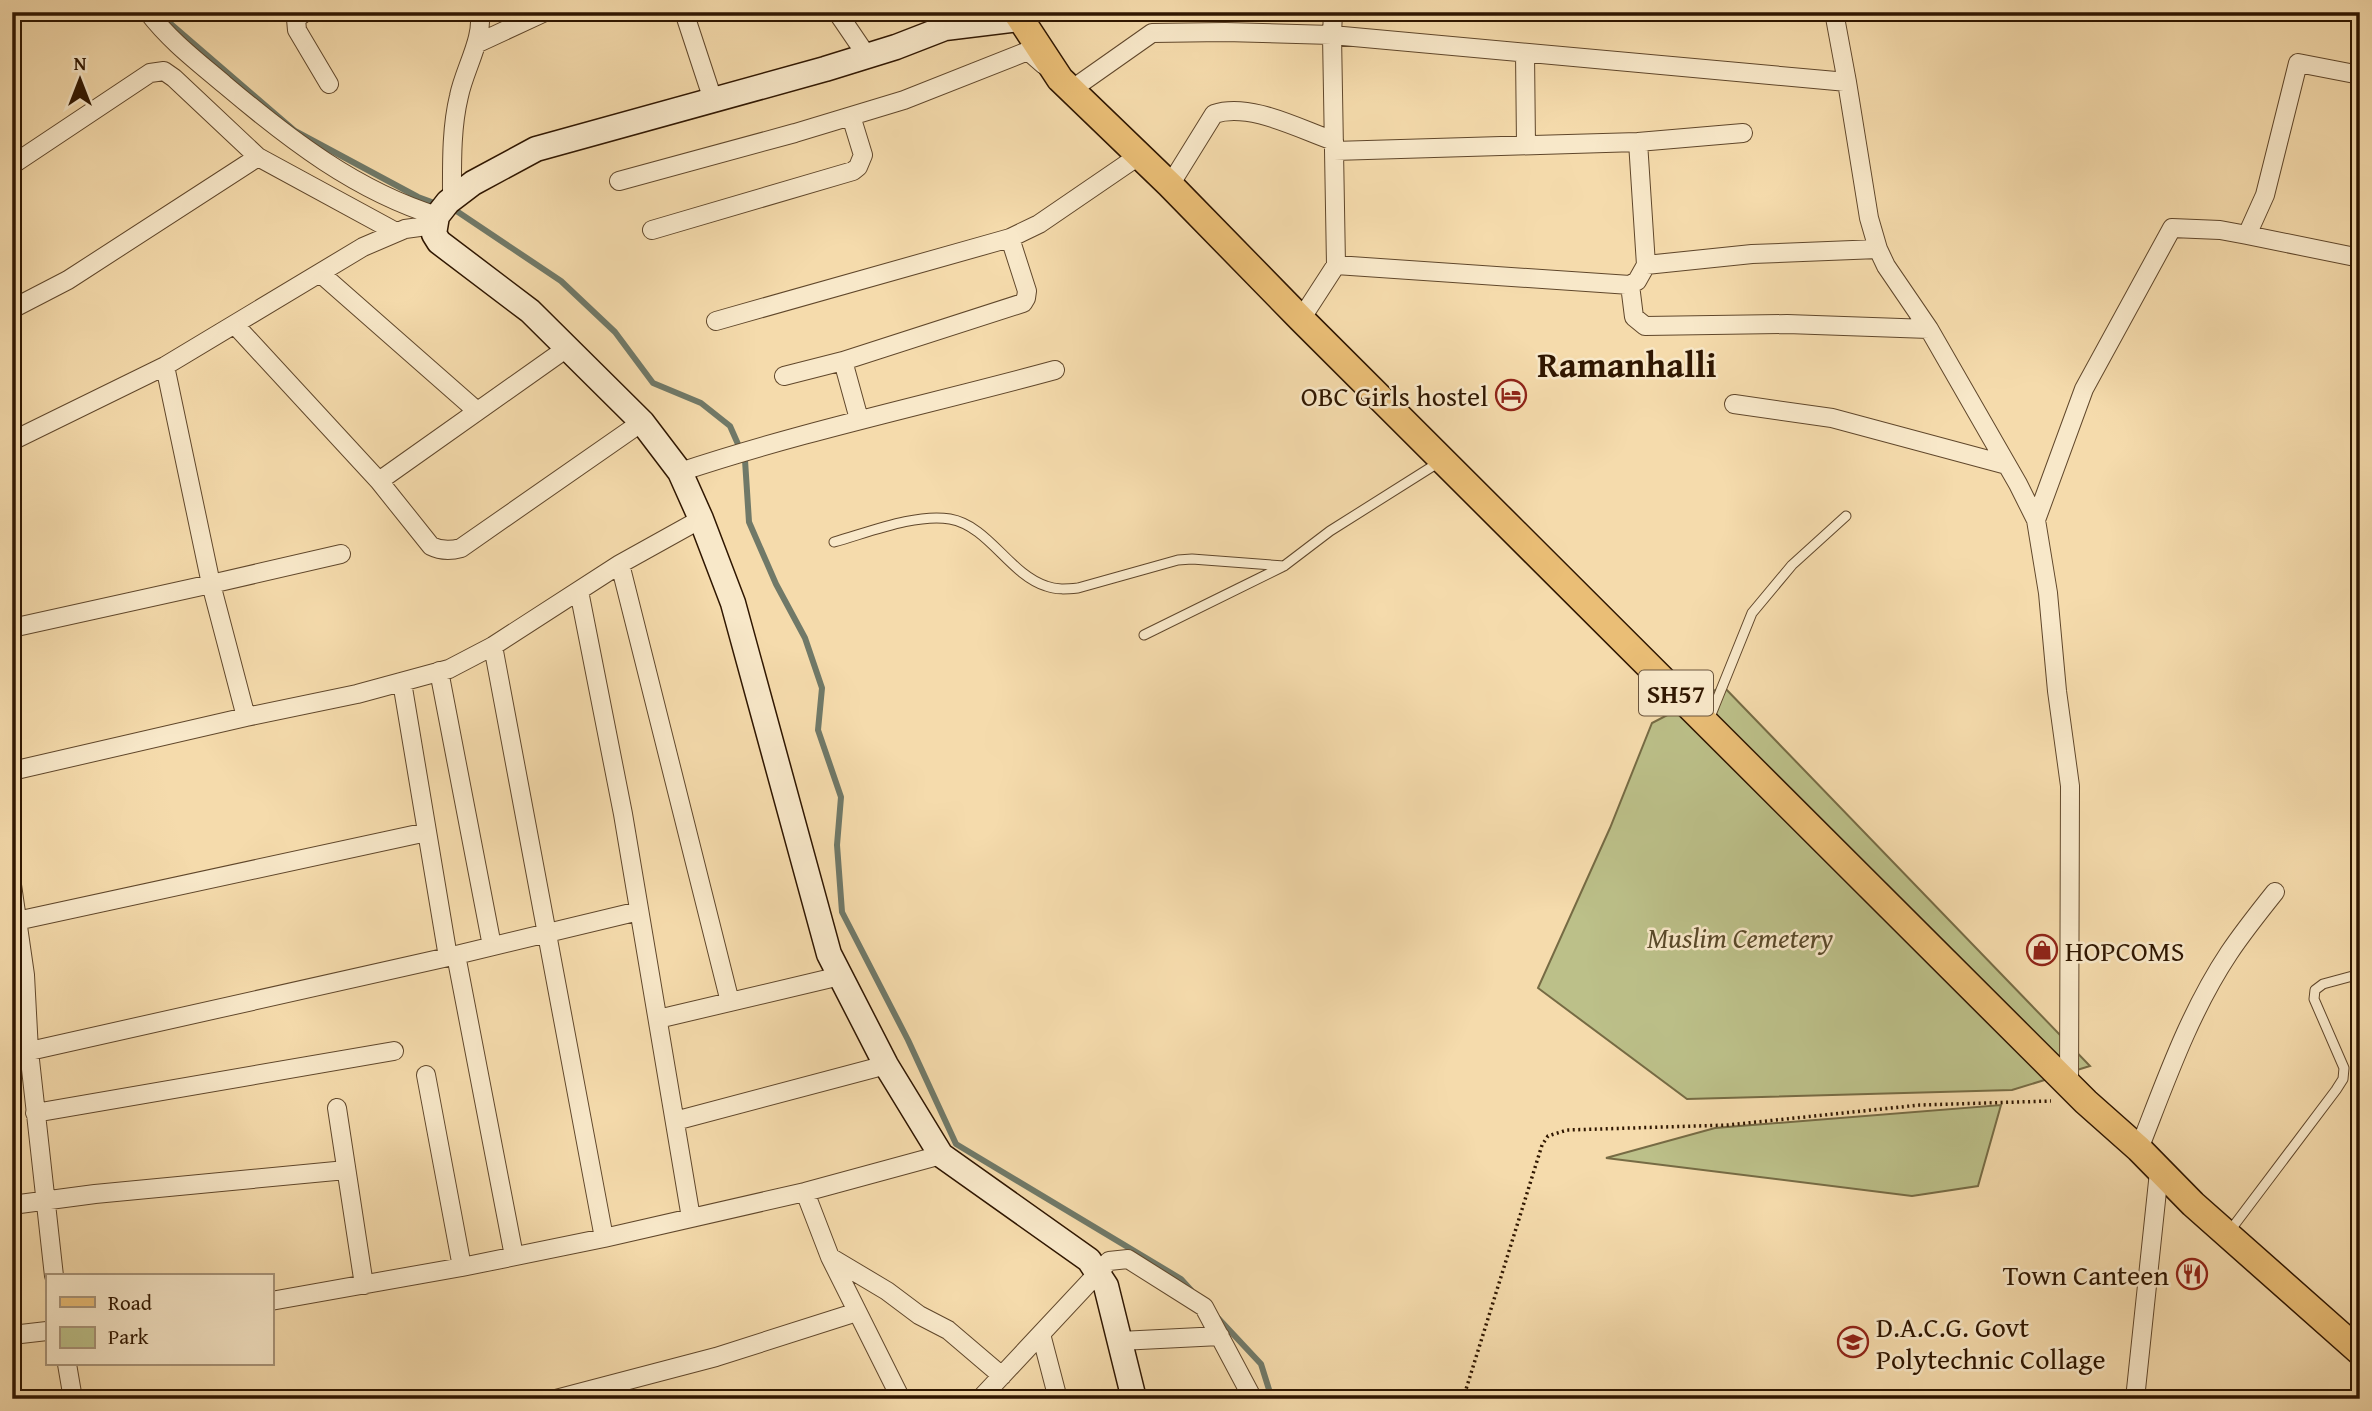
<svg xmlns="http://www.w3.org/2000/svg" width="2372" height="1411" font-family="'Gentium Book Plus',serif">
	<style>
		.green { fill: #bcc089; stroke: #766b44; stroke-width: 2 }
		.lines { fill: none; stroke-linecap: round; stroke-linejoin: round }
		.stream { stroke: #707968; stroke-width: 6 }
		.lane-casing { stroke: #60472b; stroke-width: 11 }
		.street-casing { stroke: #60472b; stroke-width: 20 }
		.secondary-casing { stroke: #2f1600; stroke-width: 27 }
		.primary-casing { stroke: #2f1600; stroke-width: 29 }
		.path { stroke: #2f1600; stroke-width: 3.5; stroke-dasharray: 2 3.5; stroke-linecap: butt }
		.lane { stroke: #f8e8c9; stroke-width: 9 }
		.street { stroke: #f8e8c9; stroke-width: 18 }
		.secondary { stroke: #f8e8c9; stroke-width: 24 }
		.primary { stroke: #eabe76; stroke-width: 26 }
		.labels { text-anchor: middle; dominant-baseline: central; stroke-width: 5; stroke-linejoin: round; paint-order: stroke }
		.shield { fill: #f8e8c9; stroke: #6b553c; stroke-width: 2 }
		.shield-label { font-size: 26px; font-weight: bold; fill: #2f1600 }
		.poi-label { font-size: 28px; fill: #2f1600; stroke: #f8e8c9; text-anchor: end }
		.park-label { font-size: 28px; font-style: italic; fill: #594929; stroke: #f8e8c9 }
		.district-label { font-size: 35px; font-weight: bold; fill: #2f1600; stroke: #f8e8c9 }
	</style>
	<rect width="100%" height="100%" fill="#f5dbac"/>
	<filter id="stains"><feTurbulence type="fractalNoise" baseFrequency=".00286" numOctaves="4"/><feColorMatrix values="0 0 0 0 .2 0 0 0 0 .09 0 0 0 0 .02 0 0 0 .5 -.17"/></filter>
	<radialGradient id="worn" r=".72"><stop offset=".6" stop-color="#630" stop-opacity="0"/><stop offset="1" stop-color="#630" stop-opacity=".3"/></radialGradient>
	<path class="green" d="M1723 686 2090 1066 2012 1090 1687 1099 1538 988 1610 828 1652 723Z
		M2001 1105 1978 1186 1912 1196 1606 1158 1715 1128Z"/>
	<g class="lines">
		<path class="stream" d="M160 12 172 25 295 131 418 197 437 204
			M451 209 458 212 561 281 615 332 653 383 701 403 730 426 745 460 749 522 776 584 805 638 822 688 818 730 841 797 837 845 842 912 908 1040 956 1144 1181 1279 1191 1290
			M1218 1318 1261 1364 1272 1399"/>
		<g class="lane-casing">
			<path id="lane" d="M834 542C867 533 916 513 950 519 989 526 1009 574 1046 586 1056 590 1067 589 1078 588L1178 560 1192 559 1284 566
				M1144 635 1284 566 1330 531 1441 461
				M1708 722 1752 613 1792 565 1846 516
				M2229 1232 2336 1090 2343 1079 2344 1068 2314 999 2315 990 2323 984 2360 974"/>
		</g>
		<g class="street-casing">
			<path id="street" d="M148 12C170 41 198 62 225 85 289 139 356 191 437 216
				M305 12 296 19 297 30 329 84
				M684 12 713 100
				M837 12 867 56
				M1834 12 1847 82
				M476 44 545 12
				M1525 53 1526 145
				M1071 90 1152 33 1225 32 1332 35 1333 12
				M1638 142 1743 133
				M12 165 150 73 164 71 174 78 258 157 396 232
				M619 181 795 133 904 100 1028 51 1044 65
				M1170 185 1214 114C1250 102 1299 129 1334 141
				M452 199C452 165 451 129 459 96 464 70 485 36 479 12
				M652 230 853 171 858 167 863 155 851 116
				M2247 235 2360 258
				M1336 265 1332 35 1847 82 1869 218 1878 249
				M1646 265 1752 254 1878 249 1886 266 1929 329
				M320 273 477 411
				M1630 285 1634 317 1645 326 1787 324 1929 329 2018 484 2036 520 2048 593 2057 691 2070 786 2069 1085
				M12 309 68 280 258 157
				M1301 319 1336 265 1630 285 1637 281 1646 265 1638 142 1334 151
				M716 321 1010 238 1039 224 1137 157 1147 165
				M235 325 379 481 431 546C441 551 450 551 461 548L642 422
				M843 361 859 419
				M165 366 211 584 341 554
				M784 376 843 361 1023 303 1026 298 1027 291 1010 238
				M1734 404 1832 418 2007 465
				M12 441 165 366 363 247 405 229 434 225
				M680 472C803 431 930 404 1055 370
				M379 481 567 348
				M2036 520 2084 389 2172 228 2220 230 2247 235 2265 195 2298 63 2360 75
				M620 564 730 1002
				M579 591 623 814 691 1218
				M12 628 211 584 246 717 12 771
				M493 646 604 1238
				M439 671 492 946
				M402 682 448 957
				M246 717 357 694 449 669 493 646 620 564 701 519
				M12 885 25 975 29 1051 54 1276
				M12 922 427 832
				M456 955 514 1256
				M658 1019 840 976
				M12 1055 448 957 639 911
				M426 1075 462 1267
				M337 1108 364 1285
				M35 1113 394 1051
				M675 1121 886 1065
				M2139 1149C2165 1083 2189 1013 2229 953 2243 932 2259 912 2275 892
				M805 1192 830 1257 901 1399
				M12 1205 95 1194 346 1170
				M830 1257 887 1291 919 1315 948 1330 1002 1376
				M271 1301 462 1267 604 1238 805 1192 941 1155
				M1041 1334 1058 1399
				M12 1335 47 1331
				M1120 1341 1220 1336
				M67 1364 73 1399
				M556 1399 716 1357 857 1312
				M980 1399 1109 1261 1128 1259 1204 1307 1253 1399
				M2135 1399 2159 1172"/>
		</g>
		<g class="secondary-casing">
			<path id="secondary" d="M1020 19 945 28 896 47 825 69 536 149 473 183 448 202 437 216 434 234 439 242 530 311 642 422 680 472 701 519 733 603 829 954 886 1065 941 1155 1089 1260 1106 1286 1134 1399"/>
		</g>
		<g class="primary-casing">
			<path id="primary" d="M1016 12 1060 79 1170 185 1301 319 2086 1102 2139 1149 2193 1204 2360 1352"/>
		</g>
		<path class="path" d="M1463 1399 1542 1145 1548 1136 1567 1130 1728 1125 1920 1105 2051 1101"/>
		<use href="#lane" class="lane"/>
		<use href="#street" class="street"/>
		<use href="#secondary" class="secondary"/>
		<use href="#primary" class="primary"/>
	</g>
	<defs>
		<g id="hotel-ring" transform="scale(1.575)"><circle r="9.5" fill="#f8e8c9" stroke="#8f2418" stroke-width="1.5"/><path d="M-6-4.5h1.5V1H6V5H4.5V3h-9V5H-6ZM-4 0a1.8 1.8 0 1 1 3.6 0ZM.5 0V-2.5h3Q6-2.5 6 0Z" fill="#8f2418"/></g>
		<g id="shop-ring" transform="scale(1.575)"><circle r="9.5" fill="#f8e8c9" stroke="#8f2418" stroke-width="1.5"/><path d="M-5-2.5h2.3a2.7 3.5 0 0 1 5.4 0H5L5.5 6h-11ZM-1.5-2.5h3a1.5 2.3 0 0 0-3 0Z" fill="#8f2418"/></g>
		<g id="restaurant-ring" transform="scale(1.575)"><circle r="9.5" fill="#f8e8c9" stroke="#8f2418" stroke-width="1.5"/><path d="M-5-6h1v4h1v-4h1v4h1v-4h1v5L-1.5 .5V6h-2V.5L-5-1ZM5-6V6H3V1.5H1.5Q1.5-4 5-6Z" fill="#8f2418"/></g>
		<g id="university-ring" transform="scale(1.575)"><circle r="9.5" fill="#f8e8c9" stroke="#8f2418" stroke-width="1.5"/><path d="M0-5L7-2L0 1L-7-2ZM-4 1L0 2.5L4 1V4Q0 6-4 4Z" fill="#8f2418"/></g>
	</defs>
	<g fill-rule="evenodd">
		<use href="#hotel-ring" x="1511" y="395"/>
		<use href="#shop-ring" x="2042" y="950"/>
		<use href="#restaurant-ring" x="2192" y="1274"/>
		<use href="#university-ring" x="1853" y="1342"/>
	</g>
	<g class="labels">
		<rect class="shield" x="1639" y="670.5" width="74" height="45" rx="5"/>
		<g class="shield-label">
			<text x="1676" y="693">SH57</text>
		</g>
		<g class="poi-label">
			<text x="1488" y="395">OBC Girls hostel</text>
			<text x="2065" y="950" text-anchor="start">HOPCOMS</text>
			<text x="2169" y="1274">Town Canteen</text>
			<text x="1876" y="1326" text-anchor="start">D.A.C.G. Govt<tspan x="1876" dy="32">Polytechnic Collage</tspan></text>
		</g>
		<g class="park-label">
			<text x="1740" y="937">Muslim Cemetery</text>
		</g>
		<g class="district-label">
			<text x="1627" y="364">Ramanhalli</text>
		</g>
	</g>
	<rect width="2372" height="1411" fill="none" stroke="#f5dbac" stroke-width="42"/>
	<rect x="14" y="14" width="2344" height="1383" fill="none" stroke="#2f1600" stroke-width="3.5"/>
	<rect x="21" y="21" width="2330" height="1369" fill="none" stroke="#2f1600" stroke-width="2"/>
	<rect x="46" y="1274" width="228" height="91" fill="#f8e8c9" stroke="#a89479" stroke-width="2"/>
	<rect x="60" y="1297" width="35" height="10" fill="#eabe76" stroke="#a89479" stroke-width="2"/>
	<text x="108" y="1310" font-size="21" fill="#2f1600">Road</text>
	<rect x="60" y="1327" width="35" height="21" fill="#bcc089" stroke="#a89479" stroke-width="2"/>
	<text x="108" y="1344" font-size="21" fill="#2f1600">Park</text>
	<g transform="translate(80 80)" stroke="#f8e8c9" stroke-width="5" paint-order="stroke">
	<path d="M0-5L12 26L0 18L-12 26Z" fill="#2f1600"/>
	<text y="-10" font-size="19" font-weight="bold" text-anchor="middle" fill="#2f1600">N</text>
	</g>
	<rect width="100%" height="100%" filter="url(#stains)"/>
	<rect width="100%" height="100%" fill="url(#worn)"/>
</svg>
